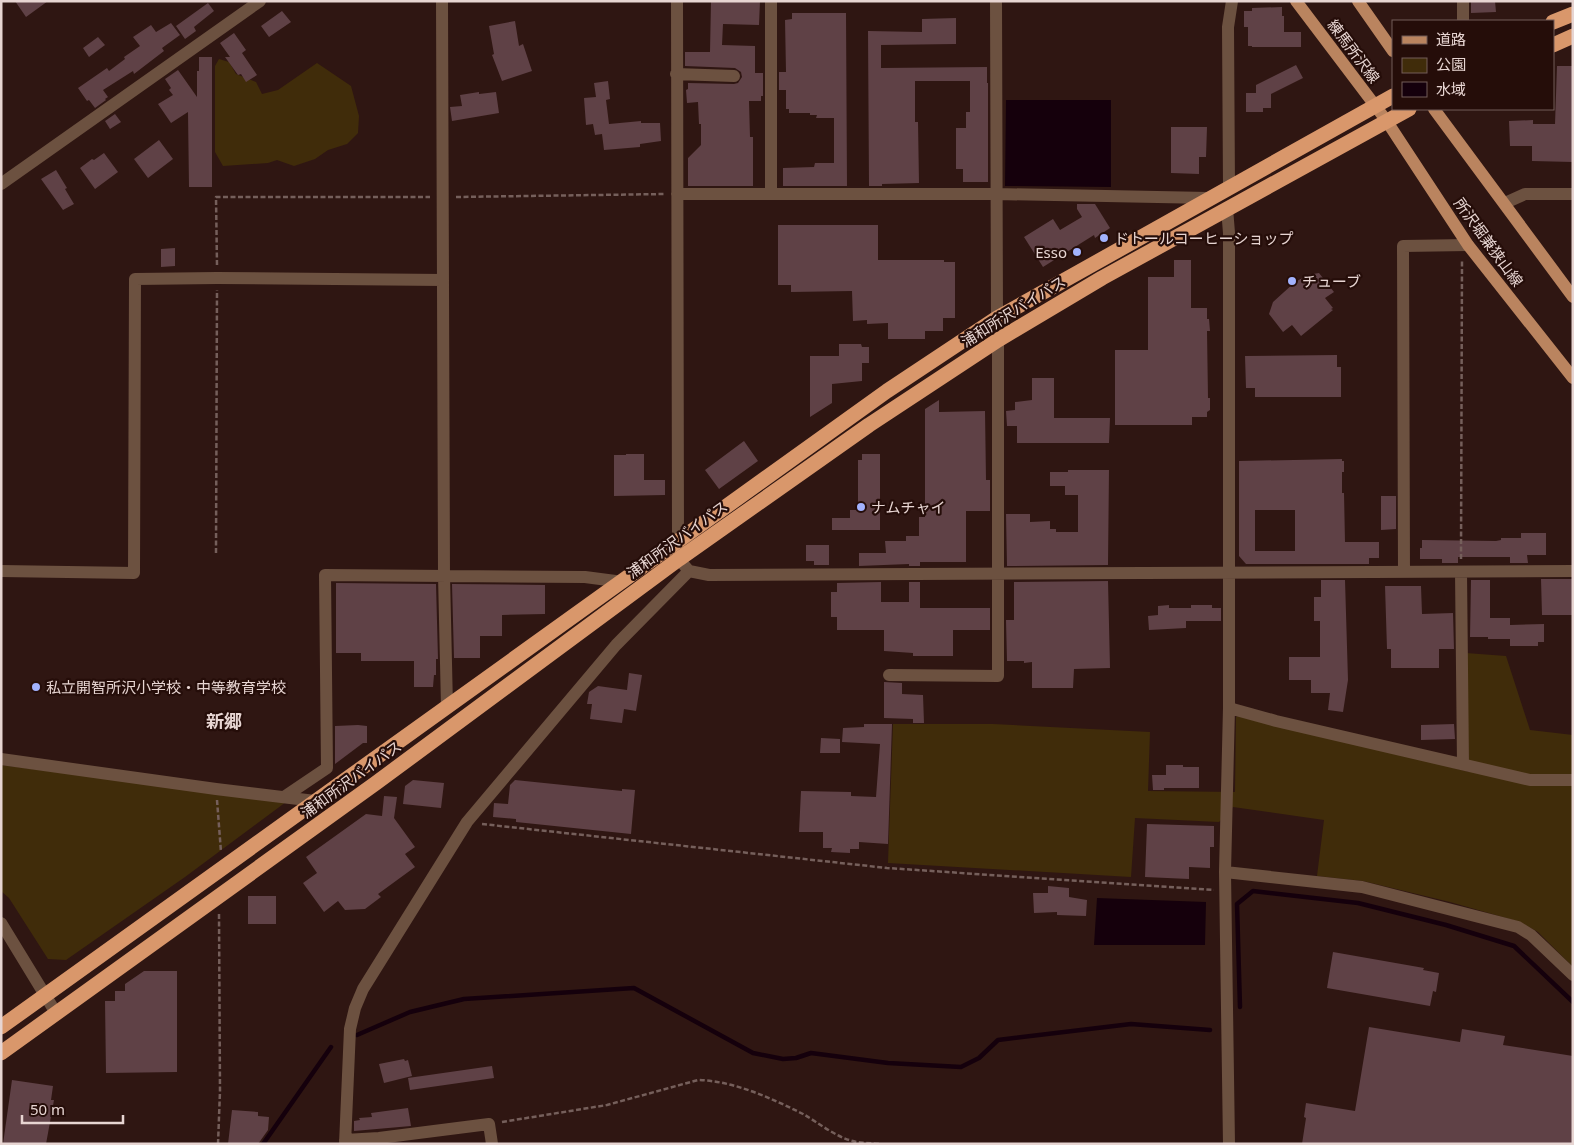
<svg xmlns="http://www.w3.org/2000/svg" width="1574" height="1145" font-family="'Noto Sans','Noto Sans JP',sans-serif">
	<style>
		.green { fill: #402c0a }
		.water { fill: #15000c }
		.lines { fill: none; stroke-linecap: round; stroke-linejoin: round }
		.stream { stroke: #15000c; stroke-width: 4.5 }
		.building { fill: #5f4146; fill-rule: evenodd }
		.path { stroke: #755f5b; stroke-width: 2.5; stroke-dasharray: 5 2.5; stroke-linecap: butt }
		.minor { stroke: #6c5140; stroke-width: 12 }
		.major { stroke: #ba845f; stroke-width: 12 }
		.highway { stroke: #d9976b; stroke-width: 15 }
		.poi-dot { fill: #a2b2fd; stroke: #250d09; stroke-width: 2 }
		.labels { text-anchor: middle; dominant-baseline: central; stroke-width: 4.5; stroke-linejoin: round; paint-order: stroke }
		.street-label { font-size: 15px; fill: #e7d5d2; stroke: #250d09 }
		.poi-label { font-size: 15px; fill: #e7d5d2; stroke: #250d09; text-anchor: start }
		.quarter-label { font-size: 18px; font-weight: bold; fill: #e7d5d2; stroke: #250d09 }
	</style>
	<rect width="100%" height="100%" fill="#2f1612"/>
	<path class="green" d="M219 59 229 62 236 74 256 82 262 94 278 90 317 63 351 86 359 116 358 133 347 144 328 150 315 159 294 166 277 160 268 163 223 166 215 152V66Z
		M1466 653 1506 656 1530 730 1573 735V967L1538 932 1520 922 1450 902 1363 881 1317 876 1324 820 1233 807 1219 822 1135 818 1131 877 888 863 893 724H993L1150 732 1148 791 1235 792 1236 717 1242 713 1469 772Z
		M1 765 286 802 185 877 66 960 48 959 9 898 1 891Z"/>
	<path class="water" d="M1006 100H1111V187L1005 186Z
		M1097 898 1206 902 1205 945H1094Z"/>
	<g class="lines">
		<path class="stream" d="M1240 1007 1237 904 1253 891 1358 903 1446 925 1514 946 1573 1002
			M357 1035 410 1012 464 999 634 988 753 1053 783 1059 796 1058 811 1053 888 1063 961 1067 979 1058 998 1040 1131 1024 1210 1030
			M263 1144 331 1047"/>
	</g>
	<path class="building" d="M15 1H48L26 17Z
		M711 1H760L759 25 723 24 722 45 755 46V73H763V96H761V101H749L750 137H753V186H688V158L701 145V124H699L698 102 687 103 686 90 688 89V83L734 84 738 83 742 77 741 72 735 68 685 66V52H710Z
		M1471 1H1495L1496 12 1471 13Z
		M208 3 214 11 194 27 196 31 185 39 176 26Z
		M1282 7V16H1284V32H1301V47H1252V46H1248V27H1244V11H1252V8Z
		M282 11 291 22 269 37 261 26Z
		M792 13H846L847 186H783V168L814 167 815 163H834V118H816L817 115H810V113H789V109H786V90H779V72H786L785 20 792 19Z
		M956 18V44L881 45V68L987 67V83H988V182H963V169H956V128H966V112H970V81H915V122H918L919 183 882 184V186H869L868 31 922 32V19Z
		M515 21 519 46 523 44 532 71 502 81 492 55 494 54 489 26Z
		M171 23 180 35 162 48 164 51 134 74 133 71 103 90 108 97 105 99 106 100 95 108 89 100 87 101 78 88 107 68 109 71 125 59 124 57 140 46 133 37 151 25 156 32Z
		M234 33 246 50 242 53 257 75 246 82 241 74 238 75 225 57H230L220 43Z
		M98 37 105 45 89 57 83 48Z
		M199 57H212V187H189L188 112 171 123 158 104 173 95 169 90 171 88 165 79 178 70 197 97V71H199Z
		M1296 65 1303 78 1271 94V108H1263V112H1246V93H1256V85Z
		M1557 66H1573V162L1532 161V146H1510L1509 121 1533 120V124H1555Z
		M608 81 610 99 606 100 609 124 641 121V123H660L661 141 640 144V147L604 150 602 134 595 135 593 124 586 125 584 98 596 97 594 83Z
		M479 92V94L496 92 499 113 452 121 450 107 462 106 460 95Z
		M115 114 121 122 110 129 105 121Z
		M1171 127H1207L1206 157H1199V174L1171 173Z
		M159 140 173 159 148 178 134 159Z
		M104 153 118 172 95 189 80 168 92 159 94 160Z
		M56 170 67 188 65 189 74 204 63 210 41 179Z
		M1077 204H1095L1110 228 1095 238 1094 235 1043 267 1024 237 1053 219 1060 230 1082 217 1077 209Z
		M778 225H878V260H944V262H955V318H943V331H925V339H888V323L867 324V320L853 321 852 291 791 292V285H778Z
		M175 248V266L161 267V249Z
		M1174 260H1191V308H1207V319H1209L1210 331H1207L1208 398H1210V410L1207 412V417H1192V425H1115V350H1148V277H1174Z
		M1319 273 1334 292 1325 298 1333 308 1331 309 1333 310 1301 336 1292 325 1283 332 1269 314 1273 302 1294 283 1307 275Z
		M839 344H861L862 347H869V363H862V381L832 384V403L810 417V356H839Z
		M1337 355V367H1341V397H1255V388H1246L1245 356Z
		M1032 378H1054V418H1110L1109 443H1017V426H1007L1006 411 1015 410V402L1032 400Z
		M939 400V412L985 411 986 480H990V511H966V562H920V566H909V564L859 566V553H886L885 541H906V536H919V517H925V409Z
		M744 441 758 461 719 489 705 470Z
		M626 454H644V480H665V495L614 496V455H626Z
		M862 454H880V530H832V518H850V510H858V460H862Z
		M1342 459V461H1344V472H1342V493H1344L1345 542H1379V558H1369V564H1246L1239 556V461ZM1255 510H1295V551H1255Z
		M1068 470H1109L1108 565 1007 566 1006 514H1030V522L1050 521V529H1056V532H1078V495H1065V486H1050V472H1068Z
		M1381 496H1396V529L1381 530Z
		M1521 533H1546V555H1527L1528 563H1510V557H1458V563H1442V559H1420V548H1422V540L1496 541 1501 540V538H1521Z
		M806 545H829V565H814V561H806Z
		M1541 579H1573V615H1542Z
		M1321 580H1345L1348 680 1343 712 1328 710 1330 693H1311V680H1289V657H1320V621H1314V597H1321Z
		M1471 580H1490V618H1510V625L1544 624V642H1538V646H1510V639H1488V637H1470Z
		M1108 581 1110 668 1074 669 1073 688H1032V662L1024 663V661H1007L1006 620H1014V582Z
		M881 582V602H909V582H920V608H990V630H953V656H913V653L884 651V630H837V617H831V592H837V583Z
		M336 583 436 584 438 659H436V675H434L433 687H414V661H361V653H336Z
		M452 584 545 585V614L502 615V636H480V658H454Z
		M1385 586H1421L1422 614 1453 613 1454 649H1439V668H1391V649H1387Z
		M1169 605V608H1191V605H1212V608H1221V621H1186V628L1149 630 1148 616 1158 615V606Z
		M629 673 642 675 636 711 624 709 622 723 590 719 592 704H587L589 692 598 686 627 690Z
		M884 682 902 683V694L923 695 924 723H913V719L884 718Z
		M864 724H892L888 844 859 842V849H850V853L831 852 832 848H823V832H799L801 791 851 792V796L876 797 880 744 842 742 843 728 864 727Z
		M1454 724 1455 739 1421 740V725Z
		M358 725 367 726V743H363L335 764V726Z
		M821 738 840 739V753H820Z
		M1166 765H1183V767H1199V788H1164V790H1153L1152 775H1166Z
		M413 780 444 783 441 808 403 804 405 786Z
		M515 780 622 791V789L635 790 631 834 516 822V819L493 817 494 803 508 804 510 785Z
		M384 796 397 797 394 818 415 847 405 854 415 867 378 894 381 897 365 909 345 910 338 901 324 912 303 883 317 873 306 857 366 814 382 816Z
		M1147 824 1214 826V847H1210V868L1189 867V879L1145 877Z
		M1048 886 1069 888V897L1087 900 1086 916 1057 915V912L1034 913 1033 893H1048Z
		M248 896H276V924H248Z
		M1333 952 1424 968 1423 970 1439 973 1436 992 1433 991 1430 1006 1327 988Z
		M144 971H177V1072L106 1073 105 1001H115V991H125V984Z
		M1369 1027 1460 1042 1462 1029 1505 1036 1503 1045 1573 1056V1144H1302L1306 1118 1304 1117 1306 1103 1355 1111Z
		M404 1059 405 1061 408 1060 412 1076 384 1083 379 1064Z
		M492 1066 494 1078 410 1090 408 1078Z
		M12 1080 53 1086 51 1100H54L46 1144H3Z
		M408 1108 411 1126 354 1131V1121L360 1120 359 1118 372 1117 371 1113Z
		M232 1110 258 1112V1116L269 1117 268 1130 258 1144H228Z"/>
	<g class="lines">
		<path class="path" d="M456 197 665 194
			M217 265 216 197H430
			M216 553 217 290
			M1461 559 1462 260
			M217 800 221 852
			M482 824 887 868 1214 890
			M502 1122 607 1105 698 1080C734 1081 771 1098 803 1114 819 1123 838 1139 857 1142 864 1143 872 1143 880 1144
			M218 1144 220 1091 219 913"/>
		<path class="minor" d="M442 1 444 575 447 707
			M677 1 678 541 679 559 689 571 709 575 1573 571
			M996 1 997 318
			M1463 1V21
			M676 74 734 76
			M1 184 260 1
			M1229 188 1228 27 1232 1
			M677 194H997L1209 198
			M771 194V1
			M1505 203 1525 194H1573
			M1227 208 1229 233V708L1225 872 1229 1144
			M1 571 134 573 135 279 217 278 443 280
			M1404 572 1403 246 1468 245
			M1461 572 1463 764
			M889 675 998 676V340
			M1229 708 1276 721 1530 780H1573
			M1 759 216 789 315 801
			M284 797 327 768 325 575 585 577 623 582
			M1225 872 1362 887 1518 927 1531 935 1573 975
			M1 923 56 1013
			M345 1140 379 1138 489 1124 492 1144
			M345 1144 350 1029 355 1008 363 989 467 822 616 645 689 571"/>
		<path class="major" d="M1296 1 1386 120 1468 245 1573 378
			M1358 1 1393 51
			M1434 109 1573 297"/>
		<path class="highway" d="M1553 22 1573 14
			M1553 45 1573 36
			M1 1027 887 391 997 318 1393 96
			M1 1053 376 783 679 559 869 425 998 340 1102 278 1409 109"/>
	</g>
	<g class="poi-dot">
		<circle cx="1104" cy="238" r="5"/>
		<circle cx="1077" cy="252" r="5"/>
		<circle cx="1292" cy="281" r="5"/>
		<circle cx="861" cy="507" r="5"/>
		<circle cx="36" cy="687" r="5"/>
	</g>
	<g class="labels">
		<g class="street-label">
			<text transform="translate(1354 51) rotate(53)">練馬所沢線</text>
			<text transform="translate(1489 242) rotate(54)">所沢堀兼狭山線</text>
			<text transform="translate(1013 311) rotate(-32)">浦和所沢バイパス</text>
			<text transform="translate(677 539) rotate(-36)">浦和所沢バイパス</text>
			<text transform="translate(351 779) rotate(-36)">浦和所沢バイパス</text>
		</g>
		<g class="poi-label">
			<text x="1114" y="238">ドトールコーヒーショップ</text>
			<text x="1067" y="252" text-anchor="end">Esso</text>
			<text x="1302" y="281">チューブ</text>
			<text x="871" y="507">ナムチャイ</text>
			<text x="46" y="687">私立開智所沢小学校・中等教育学校</text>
		</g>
		<g class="quarter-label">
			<text x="224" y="721">新郷</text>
		</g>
	</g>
	<rect width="1574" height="1145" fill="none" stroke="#e7d5d2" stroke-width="5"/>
	<rect x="1392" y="20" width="162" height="90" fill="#250d09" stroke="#735d59"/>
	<rect x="1402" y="36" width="25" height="8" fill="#ba845f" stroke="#735d59"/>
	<text x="1436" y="45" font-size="15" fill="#e7d5d2">道路</text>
	<rect x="1402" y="58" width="25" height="15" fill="#402c0a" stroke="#735d59"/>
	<text x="1436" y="70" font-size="15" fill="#e7d5d2">公園</text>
	<rect x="1402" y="82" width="25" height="15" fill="#15000c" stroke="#735d59"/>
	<text x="1436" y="95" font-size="15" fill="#e7d5d2">水域</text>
	<path d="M22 1115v8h101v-8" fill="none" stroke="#e7d5d2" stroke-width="2.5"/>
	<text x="30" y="1115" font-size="15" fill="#e7d5d2" stroke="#250d09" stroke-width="4" paint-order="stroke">50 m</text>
</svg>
